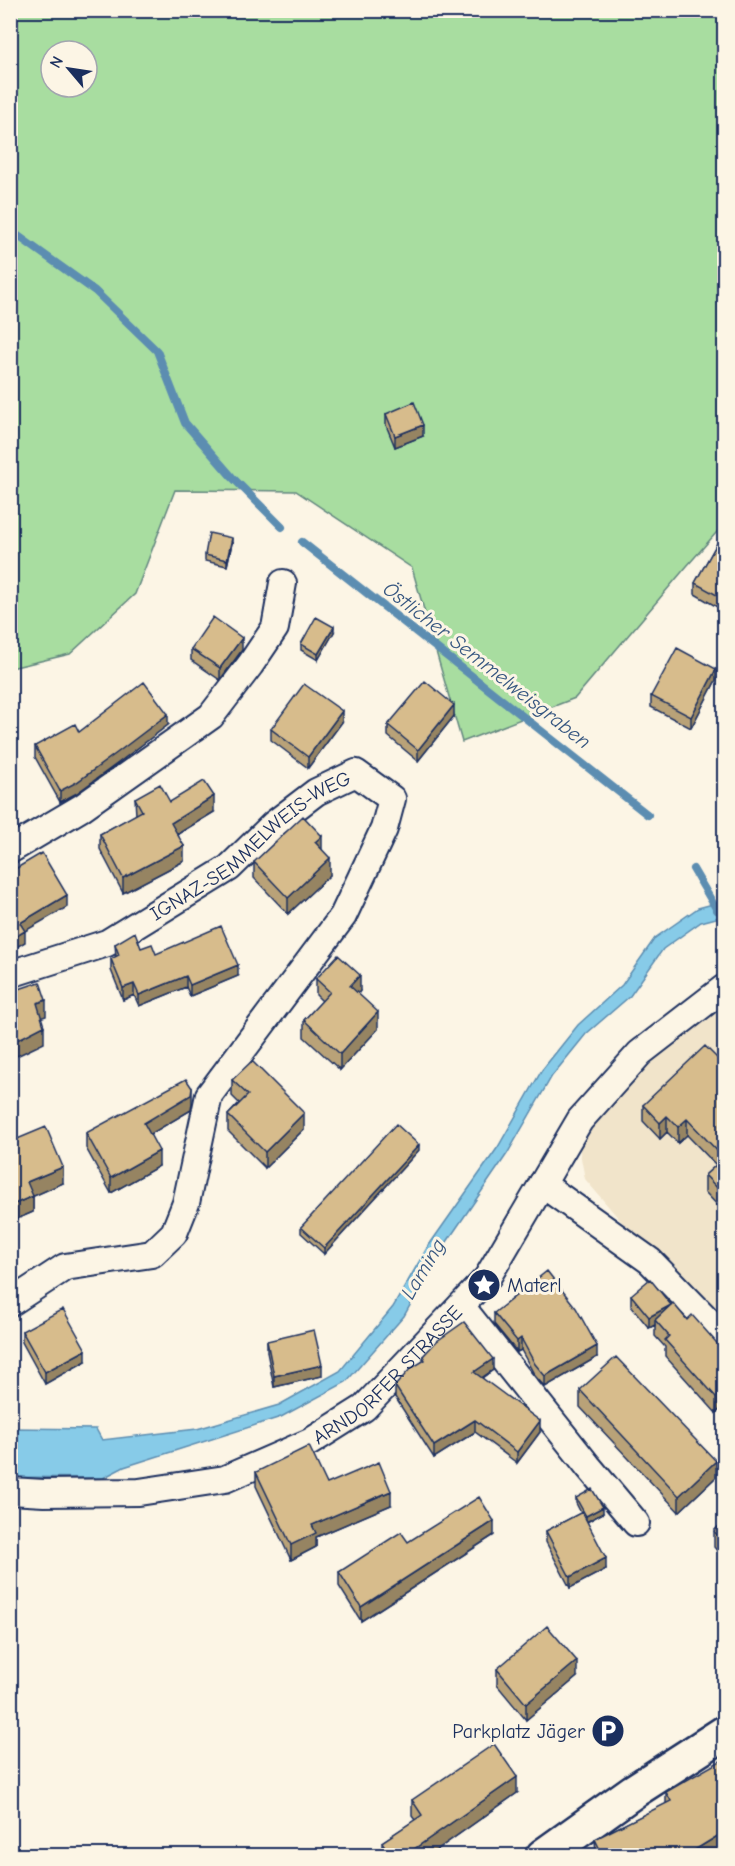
<svg xmlns="http://www.w3.org/2000/svg" width="735" height="1866" font-family="'Comic Neue',sans-serif">
	<style>
		.built { fill: #f1e4ca }
		.green { fill: #a8dda0; stroke: #62867f; stroke-width: 1.5; fill-rule: evenodd }
		.water { fill: #87cbe8; stroke: #5c8db1; stroke-width: 1.5 }
		.lines { fill: none; stroke-linecap: round; stroke-linejoin: round }
		.stream { stroke: #5c8db1; stroke-width: 8 }
		.street-casing { stroke: #1b2f5e; stroke-width: 30 }
		.secondary-casing { stroke: #1b2f5e; stroke-width: 38 }
		.street { stroke: #fcf5e5; stroke-width: 26 }
		.secondary { stroke: #fcf5e5; stroke-width: 33 }
		.wall { fill: #b9a278; stroke: #1b2f5e; stroke-width: 1.5 }
		.shaded-wall { fill: #968462; stroke: #1b2f5e; stroke-width: 1.5 }
		.building { fill: #d7bc8c; stroke: #1b2f5e; stroke-width: 1.5 }
		.labels { text-anchor: middle; dominant-baseline: central; stroke-width: 6; stroke-linejoin: round; paint-order: stroke }
		.street-label { font-size: 20px; fill: #1b2f5e; stroke: #fcf5e5 }
		.poi-label { font-size: 20px; fill: #1b2f5e; stroke: #fcf5e5; text-anchor: start }
		.water-label { font-size: 21px; font-style: italic; fill: #365680; stroke: #fcf5e5 }
	</style>
	<rect width="100%" height="100%" fill="#fcf5e5"/>
	<filter id="ink" filterUnits="userSpaceOnUse"><feTurbulence type="fractalNoise" baseFrequency=".0167" numOctaves="2"/><feDisplacementMap in="SourceGraphic" scale="12" xChannelSelector="R" yChannelSelector="G"/><feConvolveMatrix kernelMatrix="1 2 1 2 8 2 1 2 1" color-interpolation-filters="sRGB"/></filter>
	<g filter="url(#ink)">
		<path class="built" d="M724 1001V1321L670 1264 626 1227 585 1179 578 1142 637 1069Z"/>
		<path class="green" d="M10 11H724V524L687 566 575 698 462 742 412 568 296 491 175 490 135 594 70 654 11 668ZM51 51H87V87H51Z"/>
		<path class="water" d="M724 901V916L701 922 663 949 630 996 586 1034 552 1076 507 1154 438 1255 404 1316 346 1382 281 1417 124 1467 103 1478 11 1477V1428L96 1429 102 1440 197 1429 279 1405 340 1371 393 1307 427 1248 498 1147 542 1070 578 1025 622 985 655 938 698 908Z"/>
		<g class="lines">
			<path class="stream" d="M10 227 14 233 95 291 157 351 185 423 232 477 282 527
				M302 542 648 815
				M693 869 717 910"/>
			<g class="street-casing">
				<g id="street">
					<path d="M10 850 81 808 211 716 250 665 275 628 283 583"/>
					<path id="s1" d="M10 974 107 943 229 868 274 824 316 792 356 773 392 799 384 829 343 916 209 1095 186 1203 174 1233 152 1254 65 1267 10 1303"/>
					<path d="M542 1184 650 1261 724 1337"/>
					<path d="M461 1306 588 1466 636 1523"/>
					<path id="s2" d="M10 1491 44 1493 139 1492 225 1479 310 1442 364 1408 487 1278 580 1120 640 1053 724 988"/>
				</g>
			</g>
			<g class="secondary-casing">
				<path id="secondary" d="M543 1856 634 1791 724 1733"/>
			</g>
			<use href="#street" class="street"/>
			<use href="#secondary" class="secondary"/>
		</g>
		<path class="wall" d="M386 414 423 436 395 447 386 425Z
			M724 531V611L695 594V583Z
			M232 543 227 566 205 561V555Z
			M334 632 318 660 301 650V644Z
			M191 649 242 650 220 680 191 660Z
			M716 680 691 728 651 707V696Z
			M454 716 418 761 388 736V725Z
			M342 722 308 768 271 740V729Z
			M168 725 118 763 77 793 60 802 35 757V746L79 732Z
			M135 798 170 802 214 812 178 834 184 861 123 893 100 849V834L136 815Z
			M322 850 330 875 288 914 254 878V862Z
			M115 944 156 954 238 976 190 996 186 987 139 1006 134 995 123 1000 111 970V959L116 957Z
			M316 979 360 991 358 994 378 1029 340 1070 304 1037V1020L322 1001 316 995Z
			M724 1055V1212L705 1192V1175L716 1165 687 1135 678 1143 667 1132 660 1139 643 1121V1105L719 1060Z
			M232 1080 304 1129 265 1168 228 1131V1115L239 1103 232 1096Z
			M192 1103 191 1110 150 1134 159 1166 111 1193 86 1148V1133Z
			M10 1142 63 1183 33 1196V1212L12 1221 10 1218Z
			M419 1150 324 1254 301 1233V1227Z
			M631 1295 671 1305 687 1320 724 1351V1406L716 1413 665 1356V1347L655 1336V1325L649 1328 631 1306Z
			M494 1313 597 1357 545 1387 535 1376 521 1350 517 1352 494 1324Z
			M22 1331 86 1361 45 1384 22 1342Z
			M267 1341 322 1376 274 1387 267 1352Z
			M423 1356 493 1370 482 1378 540 1432 517 1463 475 1432 434 1458 395 1397V1386L423 1361Z
			M580 1390 716 1477 679 1512 580 1407Z
			M256 1472 327 1484 391 1505 316 1537V1547L291 1560 256 1486Z
			M576 1498 603 1513 587 1522 606 1569 570 1588 546 1542V1531L581 1513 576 1503Z
			M724 1521V1559L714 1547V1531Z
			M494 1535 361 1621 339 1586V1572L408 1542Z
			M497 1669 577 1677 526 1720 497 1685Z
			M724 1765V1847L710 1856H596L595 1839 666 1804V1792Z
			M517 1793 428 1856H382V1842L415 1820 412 1816V1800Z"/>
		<path class="shaded-wall" d="M423 425V436L395 447V436Z
			M232 538V543L227 566V560Z
			M334 627V632L318 660V654Z
			M242 638V650L220 680V668Z
			M716 669V680L691 728V717Z
			M454 705V716L418 761V750Z
			M342 711V722L308 768V757Z
			M168 714V725L118 763 77 793 60 802V791Z
			M214 796V812L171 838V823Z
			M322 836V852L315 842Z
			M184 846V861L123 893V878Z
			M330 858V875L288 914V898Z
			M67 895V907L20 934V923Z
			M25 931V942L10 951V940Z
			M238 965V976L190 996V985Z
			M360 975V991L350 1002V986Z
			M186 976V987L139 1006V995Z
			M134 984V995L123 1000V988Z
			M46 1000V1016L37 1019V1003Z
			M378 1012V1029L340 1070V1054Z
			M44 1026V1043L19 1055 10 1058V1041Z
			M192 1088V1103L191 1110 144 1138V1123Z
			M304 1113V1129L265 1168V1152Z
			M667 1116V1132L660 1139V1123Z
			M687 1119V1135L678 1143V1127Z
			M419 1145V1150L324 1254V1248Z
			M159 1151V1166L111 1193V1178Z
			M63 1167V1183L27 1199V1182Z
			M33 1196V1212L12 1221V1205Z
			M671 1305 655 1320V1325L649 1328V1317Z
			M521 1338V1350L517 1352V1341Z
			M597 1346V1357L545 1387V1376Z
			M86 1350V1361L45 1384V1372Z
			M493 1359V1370L474 1383V1372Z
			M322 1365V1376L274 1387V1376Z
			M724 1390V1406L716 1413V1397Z
			M475 1420V1432L434 1458V1446Z
			M540 1421V1432L517 1463V1452Z
			M716 1461V1477L679 1512V1496Z
			M391 1491V1505L316 1537V1547L291 1560V1545L312 1525Z
			M603 1507V1513L586 1522V1516Z
			M494 1521V1535L361 1621V1607Z
			M606 1558V1569L570 1588V1577Z
			M577 1661V1677L526 1720V1704Z
			M517 1777V1793L428 1856H404Z
			M724 1832V1847L710 1856H685Z"/>
		<path class="building" d="M414 402 423 425 395 436 386 414Z
			M724 531V599L695 583Z
			M209 533 232 538 227 560 205 555Z
			M213 617 242 638 220 668 191 649Z
			M316 617 334 627 318 654 301 644Z
			M677 648 716 669 691 717 651 696Z
			M425 681 454 705 418 750 388 725Z
			M144 682 168 714 118 752 77 782 60 791 35 746 75 724 79 732Z
			M304 684 342 711 308 757 271 729Z
			M204 781 214 796 171 823 184 846 123 878 100 834 142 811 135 798 160 784 170 802Z
			M303 816 322 836 315 842 330 858 288 898 254 862Z
			M42 853 67 895 20 923 25 931 10 940V872Z
			M221 926 238 965 190 985 186 976 139 995 134 984 123 988 111 959 119 955 115 944 135 932 141 948 152 944 156 954Z
			M338 955 360 975 350 986 378 1012 340 1054 304 1020 330 992 316 979Z
			M40 982 46 1000 37 1003 44 1026 19 1039 10 1041V992Z
			M705 1046 719 1060 724 1055V1195L705 1175 724 1158 687 1119 678 1127 667 1116 660 1123 643 1105Z
			M252 1061 304 1113 265 1152 228 1115 248 1095 232 1080Z
			M186 1079 192 1088 191 1095 144 1123 159 1151 111 1178 86 1133Z
			M396 1124 419 1145 324 1248 301 1227Z
			M46 1127 63 1167 27 1182 33 1196 12 1205 10 1201V1142Z
			M547 1271 576 1308 597 1346 545 1376 535 1364 521 1338 517 1341 494 1313Z
			M650 1279 671 1305 649 1317 631 1295Z
			M673 1303 687 1320 692 1315 724 1351V1390L716 1397 665 1340 669 1336 655 1320Z
			M63 1309 86 1350 45 1372 22 1331Z
			M464 1322 493 1359 474 1372 540 1421 517 1452 475 1420 434 1446 395 1386 410 1369 425 1360 423 1356 437 1341Z
			M314 1330 322 1365 274 1376 267 1341Z
			M616 1357 716 1461 679 1496 580 1390Z
			M309 1446 327 1484 379 1462 391 1491 312 1525 316 1533 291 1545 256 1472Z
			M592 1489 603 1507 586 1516 576 1498Z
			M479 1497 494 1521 361 1607 339 1572 401 1532 408 1542Z
			M582 1512 606 1558 570 1577 546 1531Z
			M724 1521V1543L714 1531Z
			M547 1626 577 1661 526 1704 497 1669Z
			M494 1744 517 1777 404 1856H391L382 1842 422 1815 412 1800Z
			M722 1760 724 1765V1832L685 1856H603L595 1839 671 1801 666 1792Z"/>
	</g>
	<defs>
		<g id="sight-disc" transform="scale(1.725)"><circle r="9.5" fill="#1b2f5e" stroke="#fcf5e5"/><path d="M0-6L1.8-2.2L6-1.7L2.9 1.2L3.7 5.4L0 3.3L-3.7 5.4L-2.9 1.2L-6-1.7L-1.8-2.2Z" fill="#fff"/></g>
		<g id="parking-disc" transform="scale(1.725)"><circle r="9.5" fill="#1b2f5e" stroke="#fcf5e5"/><path d="M-3.5-5.5H1a3.5 3.5 0 0 1 0 7H-1V5.5H-3.5ZM-1-3.4V-.6H.8a1.4 1.4 0 0 0 0-2.8Z" fill="#fff"/></g>
	</defs>
	<g fill-rule="evenodd">
		<use href="#sight-disc" x="484" y="1285"/>
		<use href="#parking-disc" x="608" y="1731"/>
	</g>
	<g class="labels">
		<g class="street-label">
			<text stroke="none"><textPath href="#s1" startOffset="276">IGNAZ-SEMMELWEIS-WEG</textPath></text>
			<text stroke="none"><textPath href="#s2" startOffset="412">ARNDORFER STRASSE</textPath></text>
		</g>
		<g class="poi-label">
			<text x="507" y="1285">Materl</text>
			<text x="585" y="1731" text-anchor="end">Parkplatz Jäger</text>
		</g>
		<g class="water-label">
			<text transform="translate(487 665) rotate(38)">Östlicher Semmelweisgraben</text>
			<text transform="translate(423 1269) rotate(-59)">Laming</text>
		</g>
	</g>
	<rect width="735" height="1866" fill="none" stroke="#fcf5e5" stroke-width="36"/>
	<rect x="18" y="18" width="699" height="1830" fill="none" stroke="#1b2f5e" stroke-width="2" filter="url(#ink)"/>
	<g transform="translate(69 69) rotate(299)"><circle r="28" fill="#fcf5e5" stroke="#a2a6af" stroke-width="1.5"/>
	<path d="M0-4.5L10 22L0 15L-10 22Z" fill="#1b2f5e"/>
	<text y="-9" font-size="16" font-weight="bold" text-anchor="middle" fill="#1b2f5e">N</text>
	</g>
</svg>
